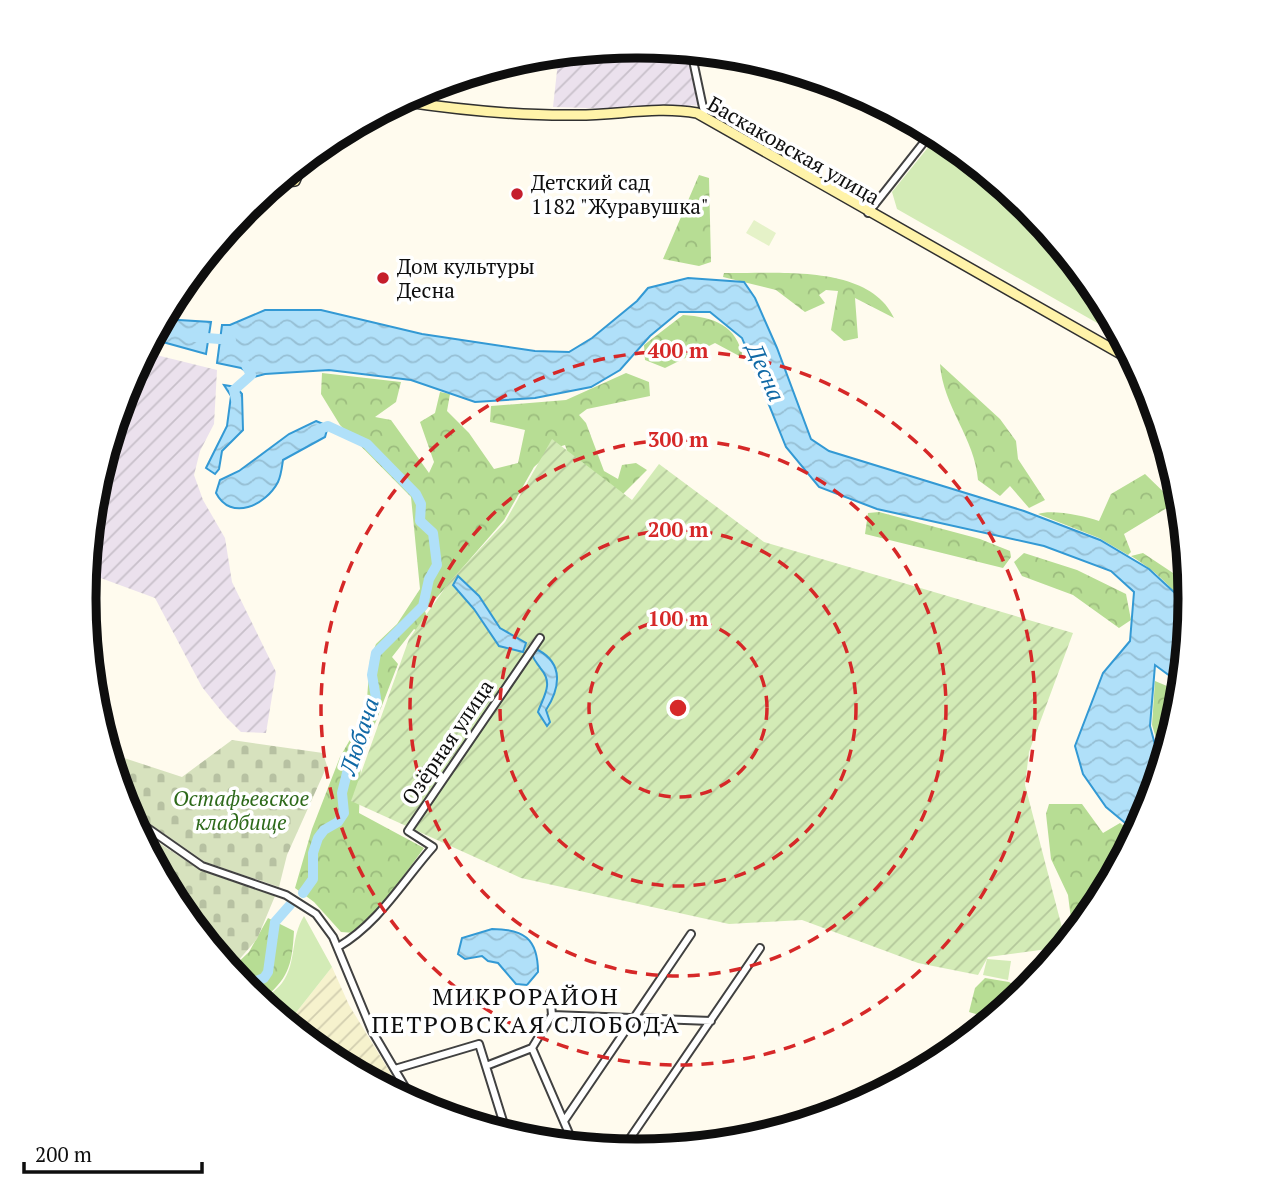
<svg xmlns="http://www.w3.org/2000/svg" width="1274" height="1197" font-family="'PT Serif',serif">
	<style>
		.industrial { fill: url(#industrial-furrows) }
		.farmland { fill: url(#farmland-furrows) }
		.grass { fill: #d3ebb6 }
		.forest { fill: url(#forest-crowns) }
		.cemetery { fill: url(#cemetery-stones) }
		.garden { fill: url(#garden-furrows) }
		.pitch { fill: #e5f2c8 }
		.water { fill: url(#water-waves); stroke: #3399d4; stroke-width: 2 }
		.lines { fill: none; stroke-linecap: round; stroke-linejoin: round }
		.river { stroke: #b0e0f9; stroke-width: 10 }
		.street-casing { stroke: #414141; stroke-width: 10 }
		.secondary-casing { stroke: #303030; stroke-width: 12 }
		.street { stroke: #fff; stroke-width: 6 }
		.secondary { stroke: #fff3a9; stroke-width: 9 }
		.ring { fill: none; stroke: #d62828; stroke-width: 3.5; stroke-dasharray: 12 9 }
		.poi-dot { fill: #c51e2c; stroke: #fff; stroke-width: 2.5 }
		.labels { text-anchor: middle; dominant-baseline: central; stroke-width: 7; stroke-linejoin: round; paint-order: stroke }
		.street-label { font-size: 21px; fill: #0e0e0e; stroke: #fff }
		.poi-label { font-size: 21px; fill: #0e0e0e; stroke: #fff; text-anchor: start }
		.park-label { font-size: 21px; font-style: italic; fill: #2d691a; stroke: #fff }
		.water-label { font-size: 23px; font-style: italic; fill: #1069a6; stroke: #fff }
		.quarter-label { font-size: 24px; letter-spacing: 2px; fill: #0e0e0e; stroke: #fff }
		.rim { fill: none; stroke: #0e0e0e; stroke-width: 9 }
		.centre { fill: #d62828; stroke: #fff; stroke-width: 3.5 }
		.ring-label { font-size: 21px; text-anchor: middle; font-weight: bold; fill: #d62828; stroke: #fff; stroke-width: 7; stroke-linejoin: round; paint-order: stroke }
	</style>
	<defs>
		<pattern id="industrial-furrows" width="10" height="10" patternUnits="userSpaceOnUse" patternTransform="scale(1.75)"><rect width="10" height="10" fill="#ebe1ed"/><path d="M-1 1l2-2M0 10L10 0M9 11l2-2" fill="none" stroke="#c8c0ca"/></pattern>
		<pattern id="farmland-furrows" width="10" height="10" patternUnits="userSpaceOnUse" patternTransform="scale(1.75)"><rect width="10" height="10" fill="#f6f2cd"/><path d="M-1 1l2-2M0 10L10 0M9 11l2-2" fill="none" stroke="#d2ceaf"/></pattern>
		<pattern id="forest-crowns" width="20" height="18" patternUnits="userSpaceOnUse" patternTransform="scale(1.75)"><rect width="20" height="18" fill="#b7dd94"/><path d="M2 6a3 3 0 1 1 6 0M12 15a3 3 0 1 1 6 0" fill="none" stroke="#9cbc7e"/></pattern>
		<pattern id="cemetery-stones" width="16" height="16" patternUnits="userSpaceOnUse" patternTransform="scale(1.75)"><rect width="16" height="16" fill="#d7e2be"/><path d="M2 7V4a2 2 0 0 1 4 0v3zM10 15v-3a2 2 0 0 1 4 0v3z" fill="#b7c1a2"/></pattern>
		<pattern id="garden-furrows" width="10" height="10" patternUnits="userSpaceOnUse" patternTransform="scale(1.75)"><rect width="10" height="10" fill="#d3ebb6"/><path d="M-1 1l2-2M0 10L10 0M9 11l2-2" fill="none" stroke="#b4c89b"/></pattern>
		<pattern id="water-waves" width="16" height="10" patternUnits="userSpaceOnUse" patternTransform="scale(1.75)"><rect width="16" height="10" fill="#b0e0f9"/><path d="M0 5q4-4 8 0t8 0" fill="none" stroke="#96bfd4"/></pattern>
	</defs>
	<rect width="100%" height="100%" fill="#fffbee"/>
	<path class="industrial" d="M637 46 687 50 701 105 624 109 553 107 559 53Z
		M144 352 217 370 214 424 200 451 194 475 203 500 225 538 232 582 276 672 266 733 241 732 226 717 202 687 155 598 87 573 95 490 126 387Z"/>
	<path class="farmland" d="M332 967 349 1005 407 1100 329 1058 287 1024Z"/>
	<path class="grass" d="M938 135 1028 208 1097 292 1120 336 897 209 892 192Z
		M304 916 332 967 287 1024 261 1001C267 996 277 990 282 983 297 963 290 938 304 916Z
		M987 959 1011 961 1008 980 983 975Z"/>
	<path class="forest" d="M699 175 709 178 711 262 699 266 663 259Z
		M724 273C775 274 869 263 894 318L855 298 858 338 844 341 831 330 838 291 826 290 819 295 825 303 805 312 776 290 723 277Z
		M683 315C714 317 737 325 743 358L715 343 665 368 645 360 644 345Z
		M940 364 1000 419 1016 441 1018 459 1045 500 1029 508 1010 486 1000 496 978 480C975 438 943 407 940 364Z
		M322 373 401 382 396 402 375 417 391 420 429 473 434 462 420 422 435 413 440 392 450 394 447 411 469 433 494 469 518 463 525 430 490 422 491 406 566 400 626 373 649 382 650 396 587 409 579 415 586 423 604 471 618 479 622 465 636 463 647 470 619 498 573 468 565 445 555 448 534 467 504 520 425 611 430 628 424 634 414 629 392 657 398 664 361 760 359 813 424 848 383 904 355 933 341 932 314 902 295 888 312 829 340 757 366 712 370 659 376 644 397 624 420 589 411 497 340 425 321 394Z
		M1145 474 1175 503 1124 534 1131 552 1128 555 1099 538 1038 514C1052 509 1085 516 1099 521L1111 494Z
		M879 512 980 539 1010 551 1011 557 1003 568 865 534 868 513Z
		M1024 553 1077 570 1126 594 1131 620 1119 628 1073 595 1022 576 1014 562Z
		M1143 553 1182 579 1188 577V614C1176 588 1155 571 1131 556Z
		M1155 681 1167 686 1164 716 1169 740 1165 754 1161 755 1152 725Z
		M1049 804H1082L1103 833 1120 823 1135 834 1097 906 1073 935 1068 895 1051 859 1046 814Z
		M268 918 294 931C292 967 288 979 261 1001L230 970 249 952Z
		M985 978 1009 982 1025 992 993 1019 969 1012 975 988Z"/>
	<path class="cemetery" d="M232 740 323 753 327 766 287 855 279 887 205 862 130 810 124 803 106 745 121 757 182 777Z
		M150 837 200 870 275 896 257 939 230 970 177 905 144 845Z"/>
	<path class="garden" d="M552 439 632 500 659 464 764 542 1073 633 1029 752 1025 785 1066 943 1063 947 988 957 978 975 918 963 802 920 729 924 521 878 351 801 409 639 450 581 505 522Z"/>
	<path class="pitch" d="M754 220 776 233 769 246 746 233Z"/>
	<path class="water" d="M688 278 744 282 755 298 777 348 811 439 829 451 1024 511 1100 540 1149 569 1189 606 1182 677 1170 676 1155 665 1150 726 1161 767 1148 810 1136 832 1106 807 1083 774 1075 746 1103 673 1130 641 1134 592 1111 571 1044 546 877 509 819 487 786 447 742 338 710 312H679L650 336 620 370 591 387 535 398 475 402 411 380 329 370 265 374 254 377 241 368 217 363 222 325H230L265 310H321L422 334 535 351 569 352 592 338 637 301 648 288Z
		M162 319 211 322 206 354 152 339Z
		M224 385 236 387 242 394 243 430 222 451 219 469 215 474 206 468 227 426 231 396Z
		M316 421 328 426 325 437 283 460C282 467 281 476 278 482 266 505 231 522 216 493L220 480 239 471 289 434Z
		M458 576 479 596 500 628 526 643 523 652 499 646 474 609 453 585Z
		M538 650C564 664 560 688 546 710L550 722 547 726 538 712C543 697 554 684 541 669 537 663 534 661 532 654Z
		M492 929C523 929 538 938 538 972L527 985 516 984 498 963 488 961 482 956 465 959 458 954 462 938Z"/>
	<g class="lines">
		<path class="river" d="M195 337 231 340
			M236 400 234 390 251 375 246 365
			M303 893 313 879V853L318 838 324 830 338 822 344 813 342 793 352 753 376 698 372 675 376 653 423 606 429 579 437 565 433 533 420 521 421 504 416 494 367 444 328 426 315 431
			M243 986 264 978 268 972 275 922 290 905"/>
		<g class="street-casing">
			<path id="street" d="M691 51 705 117
				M868 213 932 132
				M129 815 202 866 286 895 316 914 333 937 372 1031 415 1104
				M338 947C379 923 402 882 433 847L408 831 540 638
				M550 993 552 1015
				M486 1066 532 1048
				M395 1069 479 1044 507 1134
				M564 1121 691 934
				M574 1145 532 1048 552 1015 711 1021
				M622 1150 760 948"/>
		</g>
		<g class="secondary-casing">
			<path id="secondary" d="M400 101C460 110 517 116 578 115 618 115 657 106 697 113L1135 362
				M276 183 295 181 304 160"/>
		</g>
		<use href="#street" class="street"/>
		<use href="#secondary" class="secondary"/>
	</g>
	<g class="ring">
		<circle cx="678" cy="708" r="89"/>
		<circle cx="678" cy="708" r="178"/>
		<circle cx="678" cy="708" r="268"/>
		<circle cx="678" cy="708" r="357"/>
	</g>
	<g class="poi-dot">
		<circle cx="517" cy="194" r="7"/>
		<circle cx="383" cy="278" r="7"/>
	</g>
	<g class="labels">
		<g class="street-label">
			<text transform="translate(794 150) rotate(30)">Баскаковская улица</text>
			<text transform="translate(447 742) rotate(-56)">Озёрная улица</text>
		</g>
		<g class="poi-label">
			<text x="531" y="182">Детский сад<tspan x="531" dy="24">1182 "Журавушка"</tspan></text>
			<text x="397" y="266">Дом культуры<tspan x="397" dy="24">Десна</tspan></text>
		</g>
		<g class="park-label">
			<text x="241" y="798">Остафьевское<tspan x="241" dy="24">кладбище</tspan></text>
		</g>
		<g class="water-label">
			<text transform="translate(766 372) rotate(66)">Десна</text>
			<text transform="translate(359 736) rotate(-72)">Любача</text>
		</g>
		<g class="quarter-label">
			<text x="526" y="996">МИКРОРАЙОН<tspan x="526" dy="28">ПЕТРОВСКАЯ СЛОБОДА</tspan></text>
		</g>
	</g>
	<path d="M0 0H1274V1197H0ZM636 58H638A540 540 0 0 1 1178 598V599A540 540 0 0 1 638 1139H636A540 540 0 0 1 96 599V598A540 540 0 0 1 636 58Z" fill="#fff" fill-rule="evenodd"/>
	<path class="rim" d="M636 58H638A540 540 0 0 1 1178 598V599A540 540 0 0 1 638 1139H636A540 540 0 0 1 96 599V598A540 540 0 0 1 636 58Z"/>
	<circle cx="678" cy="708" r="10" class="centre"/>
	<g class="ring-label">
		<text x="678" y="358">400 m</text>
		<text x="678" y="447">300 m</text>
		<text x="678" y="537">200 m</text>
		<text x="678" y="626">100 m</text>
	</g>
	<path d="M24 1162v10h178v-10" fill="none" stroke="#0e0e0e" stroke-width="3.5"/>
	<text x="35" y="1162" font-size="21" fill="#0e0e0e" stroke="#ffffff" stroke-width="5" paint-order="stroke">200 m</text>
</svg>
